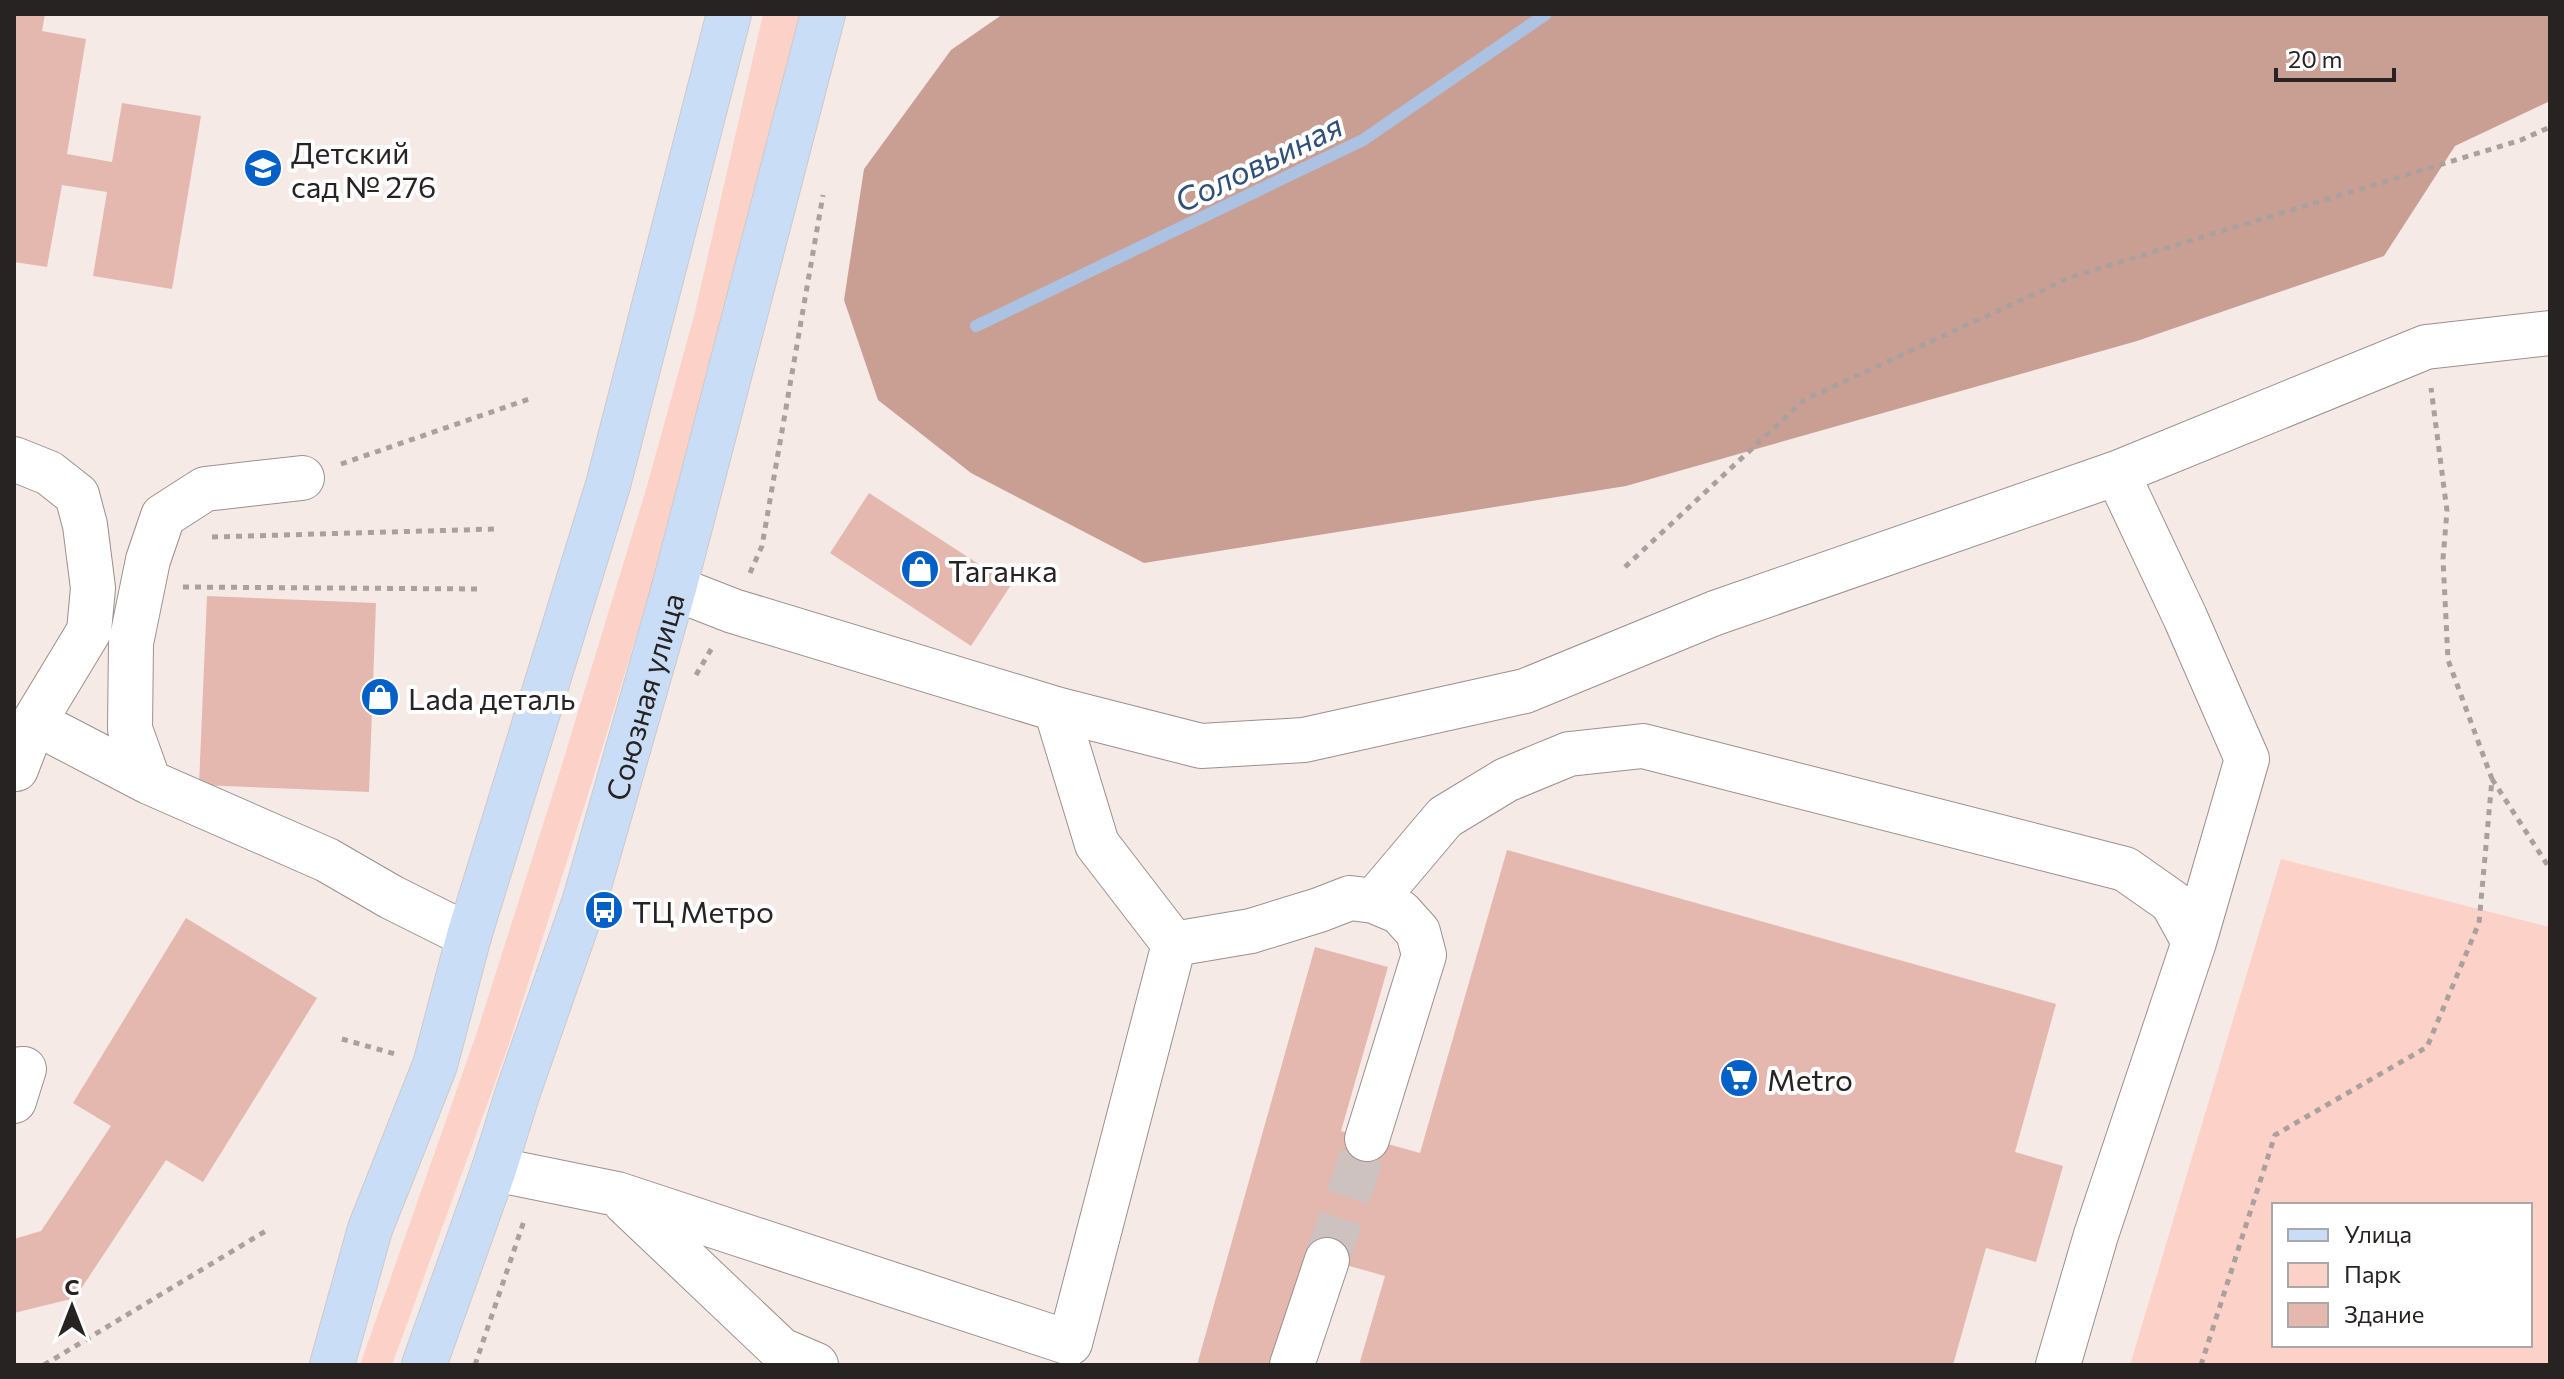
<svg xmlns="http://www.w3.org/2000/svg" width="2564" height="1379" font-family="Commissioner,sans-serif">
	<style>
		.green { fill: #fcd2c8; fill-rule: evenodd }
		.forest { fill: #c99f94 }
		.lines { fill: none; stroke-linecap: round; stroke-linejoin: round }
		.stream { stroke: #acc2e3; stroke-width: 12 }
		.building { fill: #e4b8ae }
		.minor-tunnel { stroke: #cdc2c0; stroke-width: 44; stroke-dasharray: 44 22; stroke-linecap: butt }
		.minor-casing { stroke: #9b908e; stroke-width: 46 }
		.major-casing { stroke: #cbcaca; stroke-width: 46 }
		.path { stroke: #aaa19e; stroke-width: 5; stroke-dasharray: 6 6; stroke-linecap: butt }
		.minor { stroke: #fff; stroke-width: 44 }
		.major { stroke: #caddf7; stroke-width: 44 }
		.labels { text-anchor: middle; dominant-baseline: central; stroke-width: 8; stroke-linejoin: round; paint-order: stroke }
		.poi-label { font-size: 30px; fill: #272322; stroke: #fff; text-anchor: start }
		.street-label { font-size: 30px; fill: #272322; stroke: #fff }
		.water-label { font-size: 32px; font-style: italic; fill: #304f7b; stroke: #fff }
	</style>
	<rect width="100%" height="100%" fill="#f6eae7"/>
	<path class="green" d="M763 14H800L748 241 677 501 592 782 508 1047 392 1365H360L477 1032 559 774 647 486 694 316Z
		M2281 859 2550 927V1365H2130ZM2274 1205H2530V1345H2274Z"/>
	<path class="forest" d="M1003 14H2550V101L2455 146 2384 256 2137 341 1626 486 1144 563 971 473 878 400 844 300 864 169 951 50Z"/>
	<g class="lines">
		<path class="stream" d="M976 326 1363 140 1546 14"/>
	</g>
	<path class="building" d="M14 14H45L42 31 86 39 67 154 112 162 122 103 201 116 172 289 93 276 107 192 62 185 47 267 14 262Z
		M869 493 1011 585 971 646 830 553Z
		M207 596 376 603 369 792 199 785Z
		M1507 850 2056 1004 2015 1152 2063 1166 2036 1262 1986 1248 1953 1365H1359L1385 1276 1307 1254 1275 1365H1197L1315 947 1388 967 1341 1131 1420 1153Z
		M186 918 317 998 203 1182 166 1160 75 1298 14 1313V1239L41 1231 111 1126 73 1103Z"/>
	<g class="lines">
		<path class="minor-tunnel" d="M1327 1260 1367 1139"/>
		<g class="minor-casing">
			<path id="minor" d="M14 459 49 473 77 495 85 525 93 588 89 631 34 722 16 769
				M302 478 205 489 163 516 148 560 131 643 130 729 149 782 327 860 391 897 469 936
				M674 588 733 611 1056 709 1201 746 1304 740 1525 691 1715 613 2117 473 2426 347 2550 333
				M34 722 149 782
				M1374 901 1445 817 1506 780 1569 754 1643 746 2125 869 2172 902 2194 942
				M1174 944 1251 931 1319 910 1350 898 1374 901 1400 912 1418 932 1424 955 1367 1139
				M14 1070 24 1069 14 1101
				M494 1169 617 1194 1070 1343 1174 944 1097 844 1056 709
				M625 1202 781 1350 816 1365
				M1292 1365 1327 1260
				M2058 1365 2096 1235 2194 942 2247 759 2185 617 2117 473"/>
		</g>
		<g class="major-casing">
			<g id="major">
				<path d="M332 1365 370 1229 435 1065 469 936 608 485 729 14"/>
				<path id="s1" d="M424 1365 494 1169 518 1092 585 900 674 588 823 14"/>
			</g>
		</g>
		<path class="path" d="M341 464 532 398
			M212 537 495 529
			M1625 567 1804 400 2071 277 2521 140 2550 127
			M750 573 762 546 823 195
			M183 587 478 589
			M696 675 713 646
			M2492 779 2550 869
			M342 1039 395 1054
			M44 1365 269 1229
			M475 1365 525 1218
			M2201 1365 2275 1135 2427 1047 2479 923 2492 779 2448 660 2443 559 2447 511 2431 388"/>
		<use href="#minor" class="minor"/>
		<use href="#major" class="major"/>
	</g>
	<defs>
		<g id="school-disc" transform="scale(2)"><circle r="9.5" fill="#0460c9" stroke="#fff"/><path d="M0-5L7-2L0 1L-7-2ZM-4 1L0 2.5L4 1V4Q0 6-4 4Z" fill="#fff"/></g>
		<g id="shop-disc" transform="scale(2)"><circle r="9.5" fill="#0460c9" stroke="#fff"/><path d="M-5-2.5h2.3a2.7 3.5 0 0 1 5.4 0H5L5.5 6h-11ZM-1.5-2.5h3a1.5 2.3 0 0 0-3 0Z" fill="#fff"/></g>
		<g id="bus-disc" transform="scale(2)"><circle r="9.5" fill="#0460c9" stroke="#fff"/><path d="M-5-6H5V4H4V6H2V4H-2V6H-4V4H-5ZM-3.5-4V0h7V-4ZM-3.5 1.2v1.5H-2V1.2ZM2 1.2v1.5H3.5V1.2Z" fill="#fff"/></g>
		<g id="supermarket-disc" transform="scale(2)"><circle r="9.5" fill="#0460c9" stroke="#fff"/><path d="M-6-5.5h2.5l.6 2H6L4.5 2H-2.5L-4.4-4H-6ZM-1.5 3.2a1.3 1.3 0 1 0 .1 0ZM3 3.2a1.3 1.3 0 1 0 .1 0Z" fill="#fff"/></g>
	</defs>
	<g fill-rule="evenodd">
		<use href="#school-disc" x="263" y="168"/>
		<use href="#shop-disc" x="920" y="569"/>
		<use href="#shop-disc" x="380" y="697"/>
		<use href="#bus-disc" x="604" y="910"/>
		<use href="#supermarket-disc" x="1739" y="1078"/>
	</g>
	<g class="labels">
		<g class="poi-label">
			<text x="291" y="151">Детский<tspan x="291" dy="34">сад № 276</tspan></text>
			<text x="948" y="569">Таганка</text>
			<text x="408" y="697">Lada деталь</text>
			<text x="632" y="910">ТЦ Метро</text>
			<text x="1767" y="1078">Metro</text>
		</g>
		<g class="street-label">
			<text stroke="none"><textPath href="#s1" startOffset="704">Союзная улица</textPath></text>
		</g>
		<g class="water-label">
			<text transform="translate(1258 162) rotate(-26)">Соловьиная</text>
		</g>
	</g>
	<rect width="2564" height="1379" fill="none" stroke="#272322" stroke-width="32"/>
	<rect x="2272" y="1203" width="260" height="144" fill="#ffffff" stroke="#a9a7a7" stroke-width="2"/>
	<rect x="2288" y="1229" width="40" height="12" fill="#caddf7" stroke="#a9a7a7" stroke-width="2"/>
	<text x="2344" y="1243" font-size="24" fill="#272322">Улица</text>
	<rect x="2288" y="1263" width="40" height="24" fill="#fcd2c8" stroke="#a9a7a7" stroke-width="2"/>
	<text x="2344" y="1283" font-size="24" fill="#272322">Парк</text>
	<rect x="2288" y="1303" width="40" height="24" fill="#e4b8ae" stroke="#a9a7a7" stroke-width="2"/>
	<text x="2344" y="1323" font-size="24" fill="#272322">Здание</text>
	<g transform="translate(72 1307)" stroke="#ffffff" stroke-width="6" paint-order="stroke">
	<path d="M0-6L14 30L0 20L-14 30Z" fill="#272322"/>
	<text y="-12" font-size="22" font-weight="bold" text-anchor="middle" fill="#272322">С</text>
	</g>
	<path d="M2276 68v12h118v-12" fill="none" stroke="#272322" stroke-width="4"/>
	<text x="2288" y="68" font-size="24" fill="#272322" stroke="#ffffff" stroke-width="6" paint-order="stroke">20 m</text>
</svg>
